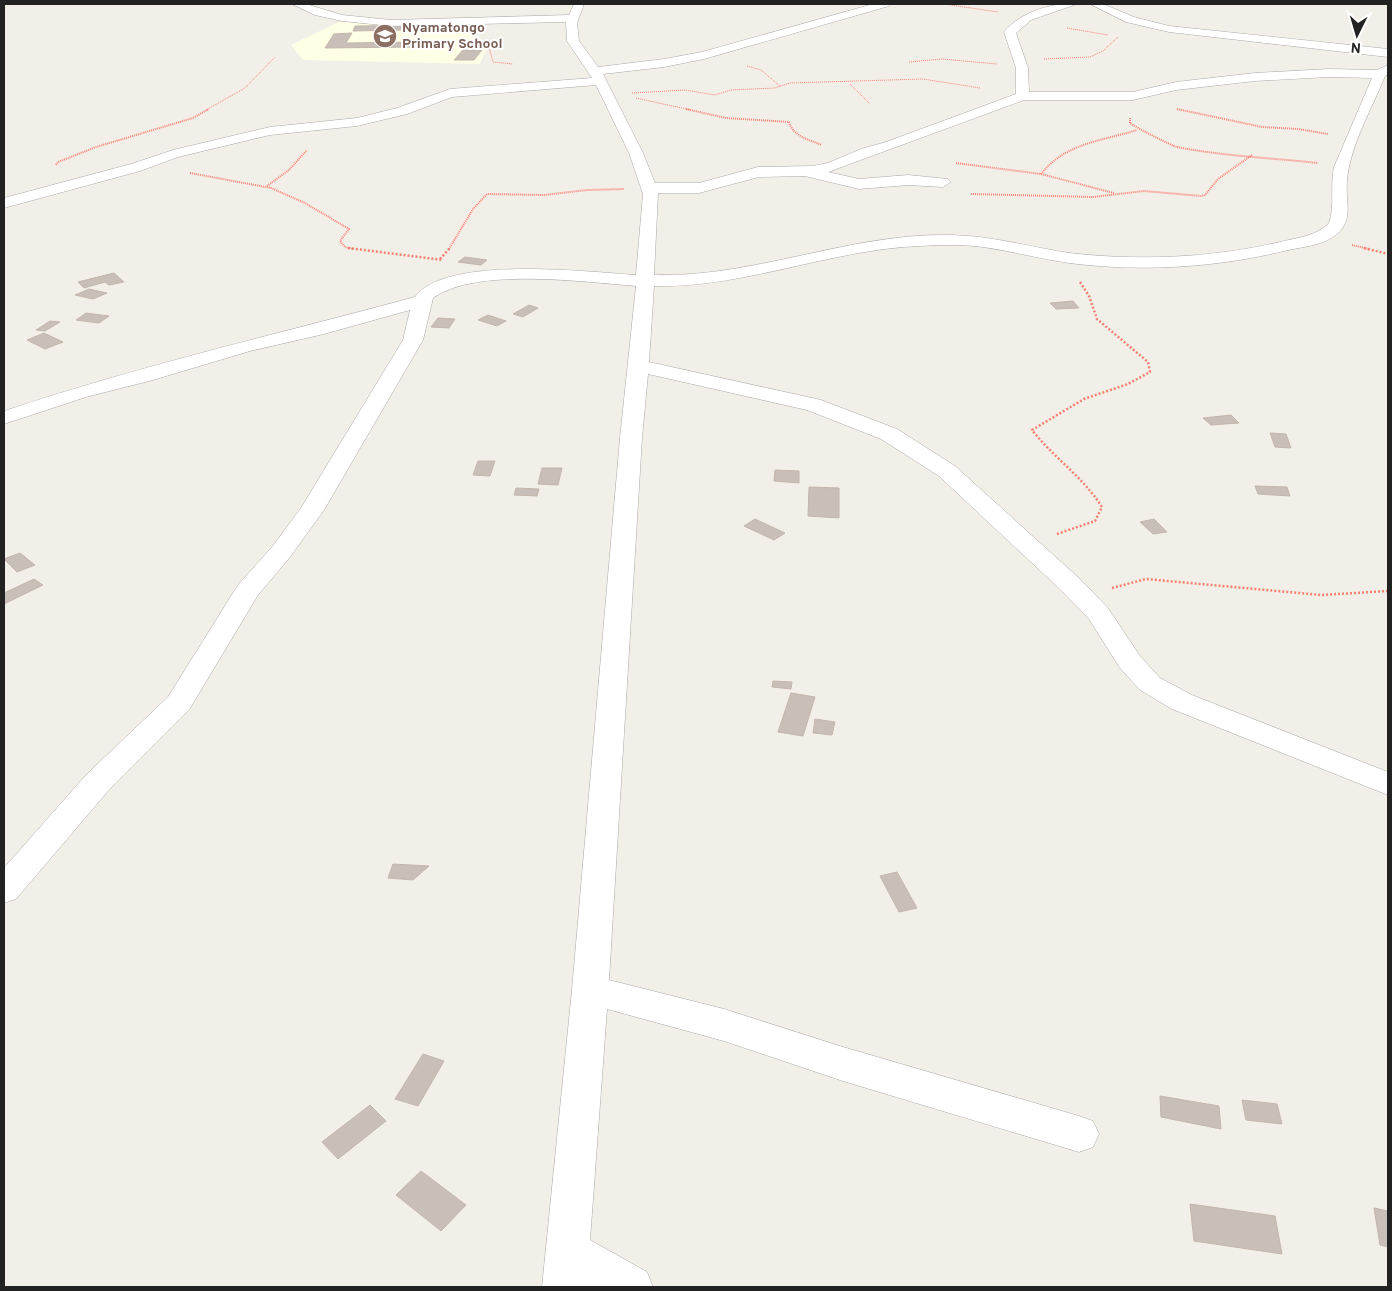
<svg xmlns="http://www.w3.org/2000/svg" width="1392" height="1291" font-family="Overpass,sans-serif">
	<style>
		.education { fill: #ffffe5 }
		.building { fill: #c7bfb8; stroke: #c4b6ab }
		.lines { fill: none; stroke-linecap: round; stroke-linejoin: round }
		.minor-casing { stroke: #a9a9a9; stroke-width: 1 }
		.path-far2 { stroke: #fa8072; stroke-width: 1; stroke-dasharray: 1 1; stroke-linecap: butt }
		.path-far1 { stroke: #fa8072; stroke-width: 2; stroke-dasharray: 1 1; stroke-linecap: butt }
		.path { stroke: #fa8072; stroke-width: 2.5; stroke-dasharray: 2 2; stroke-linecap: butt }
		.minor { fill: #fff; fill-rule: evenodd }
		.labels { text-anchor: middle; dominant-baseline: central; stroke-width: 4; stroke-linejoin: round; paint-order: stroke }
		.far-education-label { font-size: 14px; font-weight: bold; fill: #785e54; stroke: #fff; text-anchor: start }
	</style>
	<rect width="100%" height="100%" fill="#f2efe9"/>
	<path class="education" d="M339 22 463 24 487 48 480 64 303 60 291 45Z"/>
	<path class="building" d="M450 25 449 29 353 31 355 26Z
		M352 33 346 43 417 42 415 47 325 48 334 34Z
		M463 50H482L474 60H454Z
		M465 257 487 260 481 265 458 262Z
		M114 273 124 282 109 285 105 282 84 288 78 282Z
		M89 289 107 293 93 299 75 295Z
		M1073 301 1079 308 1056 309 1050 303Z
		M529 305 538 308 523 317 513 314Z
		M86 313 109 316 99 323 76 320Z
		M488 315 506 321 497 326 478 320Z
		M438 318 455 319 449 328 431 327Z
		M50 321 60 322 45 331 36 330Z
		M44 333 63 342 45 349 27 340Z
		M1231 415 1239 423 1211 425 1203 418Z
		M1270 433 1286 434 1291 448 1275 447Z
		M478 461H495L490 476 473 475Z
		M542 468H562L558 485 538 484Z
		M775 470 799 471V483L774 481Z
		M1255 486 1287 487 1290 496 1258 494Z
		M809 487 839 488V518L808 516Z
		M516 488 539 489 537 496 514 495Z
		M755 519 785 533 774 540 744 526Z
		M1154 519 1167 532 1153 534 1140 522Z
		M20 553 35 565 17 572 4 559Z
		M34 579 43 585 4 604V593Z
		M773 681 792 682 791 689 772 687Z
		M791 693 815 697 803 736 778 732Z
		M815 719 835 722 832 735 813 733Z
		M393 864 429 866 413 880 388 878Z
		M897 872 917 908 899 912 880 876Z
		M423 1054 444 1061 418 1106 395 1099Z
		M1160 1096 1219 1106 1221 1129 1161 1117Z
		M1242 1100 1277 1104 1282 1124 1246 1120Z
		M370 1105 386 1121 338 1159 322 1142Z
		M421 1171 466 1205 441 1231 396 1195Z
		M1190 1204 1275 1216 1282 1254 1194 1241Z
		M1374 1208 1388 1211V1247L1380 1245Z"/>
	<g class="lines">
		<g class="minor-casing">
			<path id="minor" d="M292 4H306L342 15 391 20 569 15 574 4H584L577 23 579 41 598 67 664 59 702 52 873 4H890L889 6 704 59 664 67 603 74 643 153 655 183H699L758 167 813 166 828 163 861 149 886 142 1016 94V68L1004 32C1020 12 1053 2 1077 4L1031 20 1016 33 1028 68 1029 92H1133L1176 82 1255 73 1329 69 1377 70 1388 65V74L1385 76C1372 109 1350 145 1347 181 1345 200 1354 220 1337 234 1323 246 1300 247 1284 251 1214 268 1140 272 1069 263 1040 259 1012 251 983 247 962 244 940 245 919 246 829 250 744 288 654 286L649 362 821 400 897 429 955 466 1081 580 1108 608 1140 656 1160 678 1192 695 1388 772V795L1172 709 1140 690 1120 668 1089 619 1063 592 939 476 881 439 807 410 648 374 642 438 609 980 724 1009 843 1047 1079 1116 1093 1121 1099 1134 1093 1147 1079 1152 843 1081 724 1041 607 1009 590 1240 647 1272 653 1287H542L572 990 620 438 636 286C584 282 475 267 433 298L423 340 324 510 290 557 258 595 189 710 108 791 16 899 4 903V868L86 775 168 697 238 585 272 547 301 508 403 340 410 310 324 334 250 351 153 380 86 397 4 424V411C139 366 278 334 415 297 445 255 589 272 636 275L643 194 629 153 596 85 452 97 407 114 357 126 270 135 178 157 140 171 4 208V198L131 164 173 150 270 127 357 118 397 108 450 89 592 78 567 41 566 22 391 26 342 21 315 15ZM1329 77 1372 78 1334 167C1330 185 1335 206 1329 223 1317 236 1296 238 1280 242 1212 258 1139 261 1069 253 1036 248 1003 239 969 236 862 227 761 278 654 275L658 193H699L759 177 805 176 859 189 908 185 943 187 951 182 948 179 908 175 859 179 828 172 1024 100H1133L1176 90 1255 81Z
				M1090 4H1103L1134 17 1169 26 1388 49V57L1169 32 1126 22Z"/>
		</g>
		<path class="path-far2" d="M944 4 998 12
			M1067 28 1108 35
			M488 43 493 62 513 64
			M1044 59 1090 57 1103 51 1118 37
			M909 62 942 59 997 64
			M747 66 761 70 780 86
			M850 84 870 104
			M632 93 685 90 715 95 731 90 775 88 790 83 923 79 980 88
			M636 98 691 110
			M1177 109 1183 110
			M206 110 245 88 275 57"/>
		<path class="path-far1" d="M686 109 726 118 789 122C793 136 809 140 822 145
			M1177 109 1262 127 1298 129 1328 134
			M1130 118V123C1135 127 1172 146 1177 147 1222 156 1273 158 1318 163
			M956 163 1041 174 1114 193
			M56 165 58 162 96 147 193 118 209 109
			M190 173 271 188 305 203 349 229 340 241 345 247 353 249
			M1041 174C1065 143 1102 141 1137 130
			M267 186 289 170 307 150
			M971 194 1093 197 1144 191 1201 196 1205 195 1218 179 1252 155
			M1352 245 1369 249
			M449 249 473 209 487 194 544 195 587 190 624 189"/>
		<path class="path" d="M348 248 443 260
			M1364 248 1388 254
			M440 259 450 248
			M1057 534 1095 521 1102 507C1083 477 1054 458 1032 430L1084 399 1128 384 1150 372 1148 362 1097 319 1089 296 1080 282
			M1112 588 1146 579 1321 595 1388 591"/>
		<use href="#minor" class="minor"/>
	</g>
	<defs>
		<g id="school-disc" transform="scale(1.25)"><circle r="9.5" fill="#8d6e63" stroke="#fff"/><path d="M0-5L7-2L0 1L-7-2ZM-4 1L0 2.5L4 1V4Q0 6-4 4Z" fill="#fff"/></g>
	</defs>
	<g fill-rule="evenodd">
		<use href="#school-disc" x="385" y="36"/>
	</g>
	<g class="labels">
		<g class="far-education-label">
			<text x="402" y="28">Nyamatongo<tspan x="402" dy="16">Primary School</tspan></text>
		</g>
	</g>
	<rect width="1392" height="1291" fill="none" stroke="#222222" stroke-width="10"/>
	<g transform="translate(1357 35) rotate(185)" stroke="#ffffff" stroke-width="4" paint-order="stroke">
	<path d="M0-4L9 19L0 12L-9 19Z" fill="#222222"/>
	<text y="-8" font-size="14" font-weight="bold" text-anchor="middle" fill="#222222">N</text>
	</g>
</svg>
